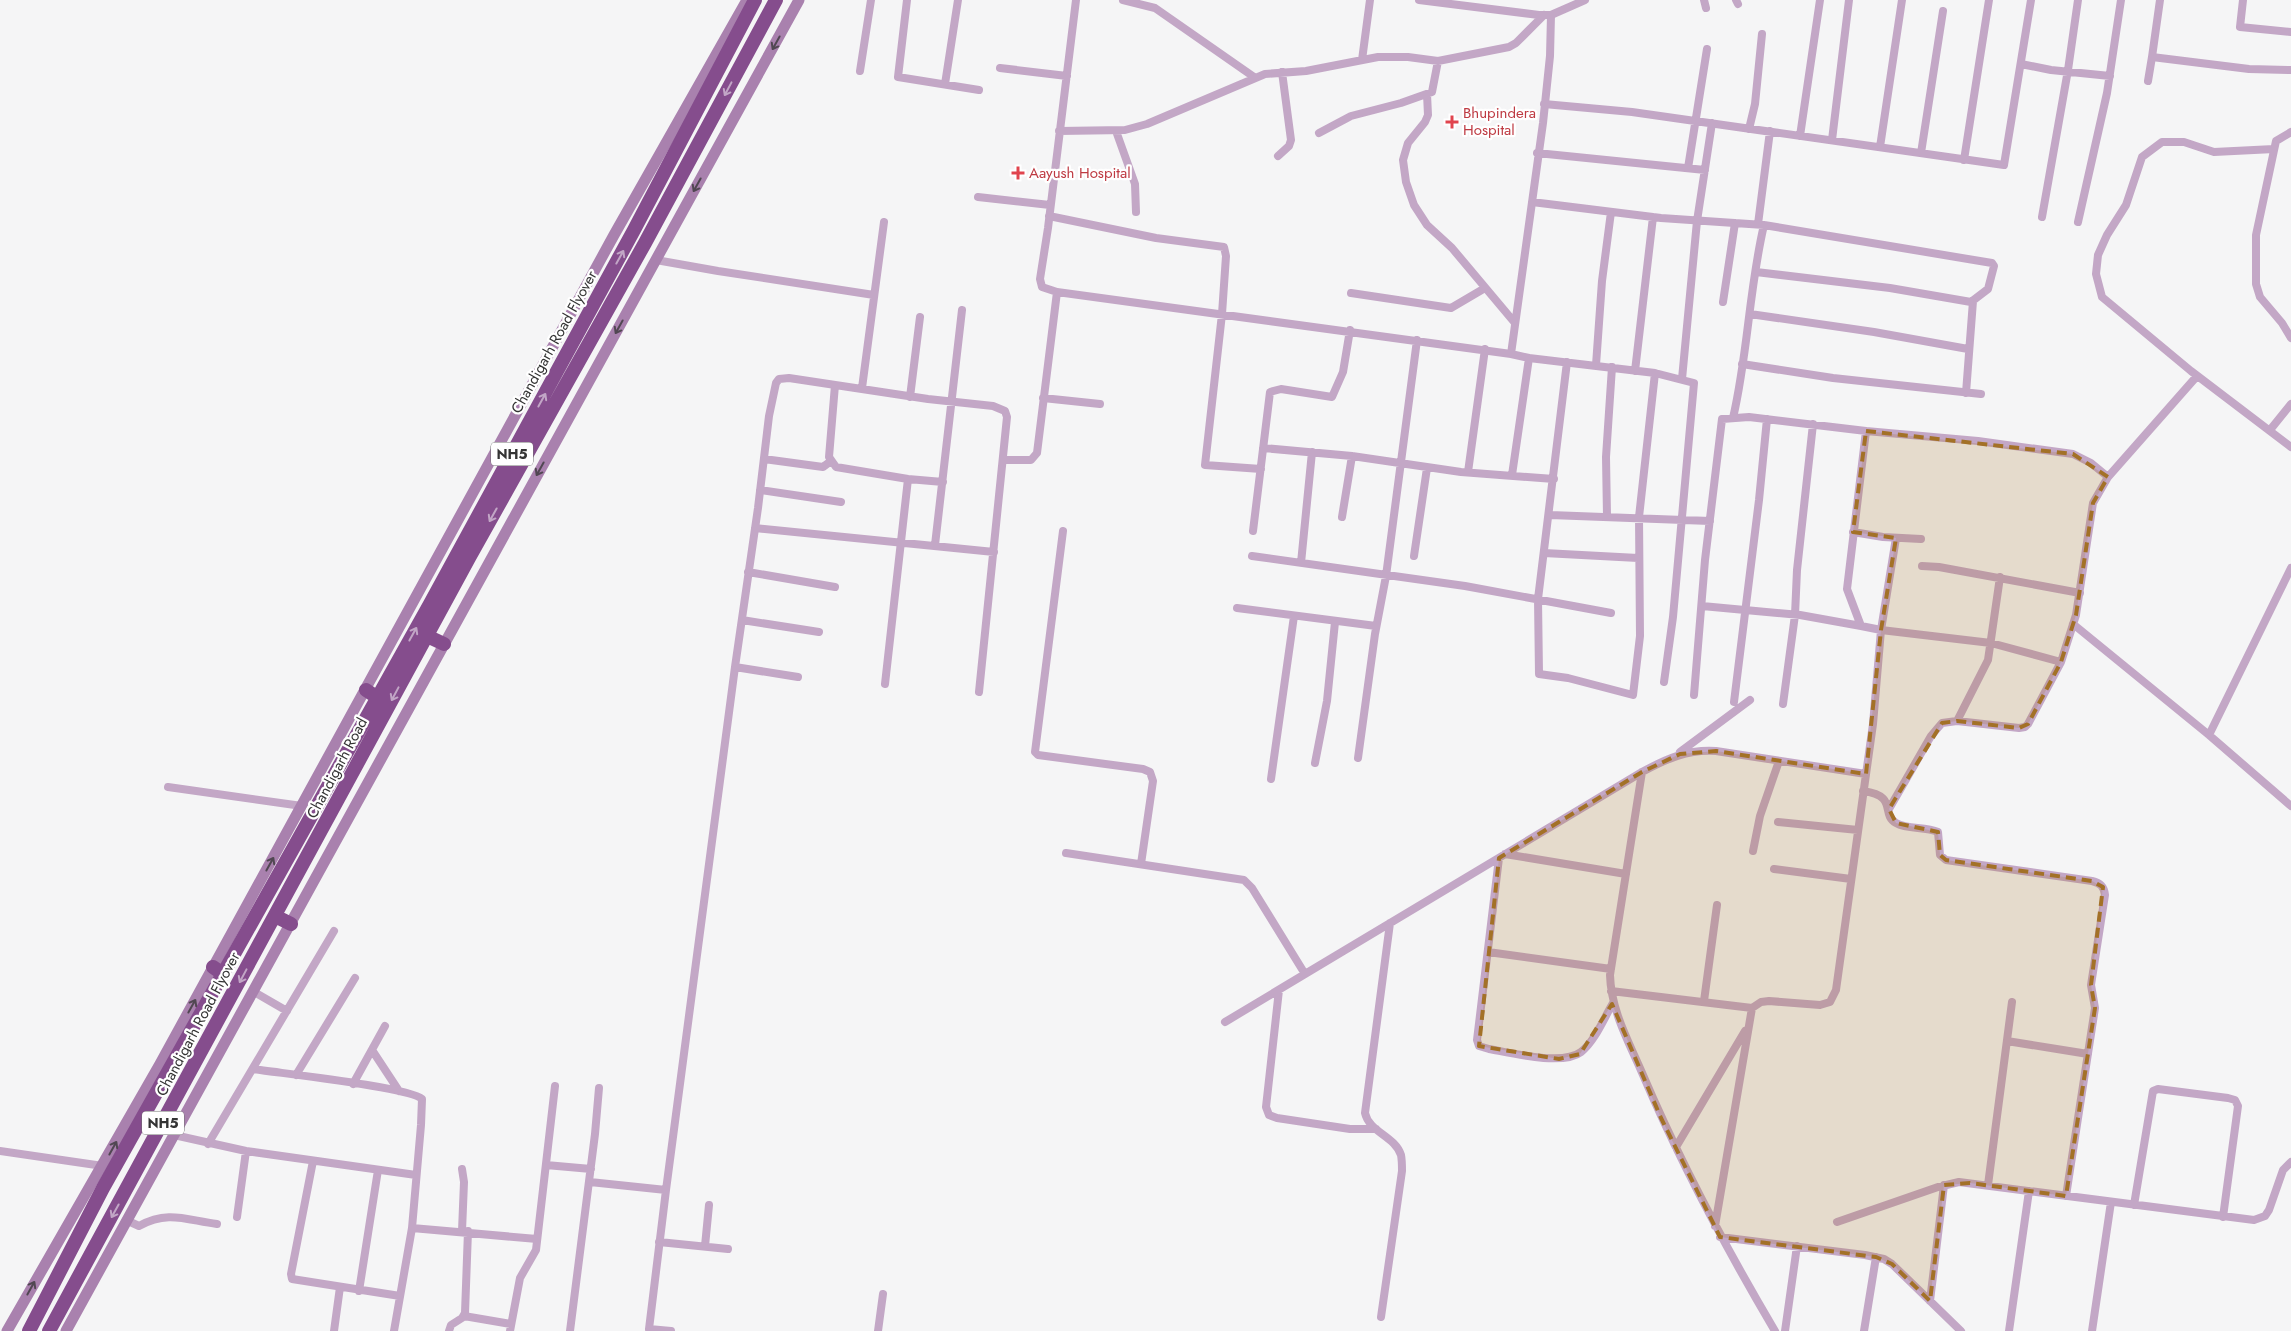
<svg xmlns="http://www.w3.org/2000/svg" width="2291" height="1331" font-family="Jost,sans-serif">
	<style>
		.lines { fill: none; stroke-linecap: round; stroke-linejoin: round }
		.street { stroke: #c3a7c6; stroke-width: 8 }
		.secondary { stroke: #a981ae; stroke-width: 11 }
		.highway { stroke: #854d8d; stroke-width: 14 }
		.oneway { stroke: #514752 }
		.oneway2 { stroke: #c2a6c6 }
		.marked { fill: #a37127; fill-opacity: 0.2; stroke: #a37127; stroke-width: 4; stroke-dasharray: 10 6; stroke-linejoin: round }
		.health-dot { fill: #e0444e; stroke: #fff; stroke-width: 2 }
		.labels { text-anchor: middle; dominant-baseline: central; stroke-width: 4.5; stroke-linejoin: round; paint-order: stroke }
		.shield { fill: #fff; stroke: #717171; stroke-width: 1 }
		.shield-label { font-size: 14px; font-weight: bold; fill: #343434 }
		.health-label { font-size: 15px; fill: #be3a42; stroke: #fff; text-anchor: start }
		.street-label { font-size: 15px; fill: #343434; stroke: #fff }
	</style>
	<rect width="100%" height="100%" fill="#f5f5f6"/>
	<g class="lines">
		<path class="street" d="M907 0 898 77 979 90
			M1076 0 1048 228 1040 279 1042 287 1057 292 1511 354 1543 123 1550 56 1551 15
			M1123 0 1155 8 1254 77
			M1419 0 1539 15H1551L1585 0
			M1704 0 1706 8
			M1736 0 1738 4
			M2160 0 2152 57 2249 69 2291 70
			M2243 0 2240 27 2291 32
			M1362 60 1370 0
			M2021 64 2051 70 2110 76
			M1000 68 1067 76
			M860 71 871 0
			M2148 81 2152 57
			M945 84 958 0
			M1427 94 1428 115 1425 122 1408 143 1403 160 1406 182 1414 205 1427 225 1452 248 1515 323
			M1544 104 1632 112 2004 165 2031 0
			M1749 129 1755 104 1762 34
			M1059 131 1125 130 1147 124 1265 74 1306 71 1378 57H1408L1438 61 1509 47 1516 43 1544 15
			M1116 131 1135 184 1136 212
			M2291 132 2276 141 2256 235V284L2260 297 2282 323 2291 338
			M1319 133 1351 116 1401 103 1432 92 1438 61
			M1800 136 1820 0
			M1832 140 1849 0
			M1880 147 1902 0
			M2274 149 2214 152 2184 142H2162L2142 157 2126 205 2107 235 2098 255 2096 274 2102 297 2191 371 2291 447
			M1537 153 1705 170
			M1921 153 1943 11
			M1278 156 1289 146 1291 140 1282 72
			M1964 160 1989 0
			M1688 168 1707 49
			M978 197 1050 205
			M1532 202 1661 218 1764 225 1992 263 1994 266 1988 289 1971 302 1890 288 1756 272
			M1049 216 1156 238 1224 247 1226 256 1222 314 1205 465 1261 469
			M2042 217 2068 70 2078 0
			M2078 222 2107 93 2121 0
			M1758 224 1770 131
			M656 260 718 271 874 295
			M1351 293 1451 308 1485 288
			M1723 302 1735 223
			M1750 314 1874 332 1968 349
			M1511 354 1529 358 1512 475
			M1529 358 1655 373 1694 383 1673 617 1664 682
			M1567 362 1538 599 1539 674 1568 678 1633 695 1640 636 1639 517 1655 373
			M1742 364 1833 378 1981 394
			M1596 365 1602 281 1611 212
			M1635 371 1653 217
			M1682 379 1697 221 1712 123
			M835 385 829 457 836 467 908 479 943 482
			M862 388 884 222
			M1966 393 1973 301
			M910 397 920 317
			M1043 398 1100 404
			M1733 418C1748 354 1749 288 1764 225
			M2270 430 2291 404
			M1866 431 1978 441 2073 454 2091 463 2108 477
			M1263 448 1352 456 1461 472 1554 479
			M764 459 823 467 831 461
			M1003 460H1031L1037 453 1057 292
			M1468 472 1485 349
			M760 490 841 502
			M1550 515 1710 521
			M1607 516 1606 457 1612 367
			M1342 517 1352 456
			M755 528 994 552
			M1063 531 1035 752 1038 755 1143 769 1150 772 1153 781 1141 864
			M1253 531 1270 392 1281 389 1332 397 1343 372 1350 330
			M1853 532 1883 537 1921 539
			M935 545 962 310
			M1544 553 1638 558
			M1252 556 1465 586 1611 613
			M1414 556 1427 468
			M1301 563 1312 452
			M1922 566 1939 567 2080 593
			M748 572 835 587
			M1237 608 1376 626
			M742 620 819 632
			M2073 624 2209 735 2291 806
			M1861 626 1881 630 1896 538
			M735 667 798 677
			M885 684 908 479
			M1694 695 1705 560 1722 419 1749 417 1866 431 1847 589 1861 626 1800 615 1702 606
			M1734 702 1759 500 1767 419
			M1783 704 1795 615 1797 570 1813 424
			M1957 721 1988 660 2000 577
			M2209 735 2291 568
			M1680 752 1750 700
			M1358 758 1375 634 1386 576 1417 340
			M1315 763 1327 701 1335 622
			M1642 772 1610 975C1611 1011 1629 1042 1643 1075 1681 1164 1726 1248 1775 1331
			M1271 779 1294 616
			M168 787 302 806
			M1863 791C1899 796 1880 814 1896 823 1908 830 1925 826 1938 832L1940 855 1946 860 2092 881C2100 883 2104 886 2105 895L2091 985 2095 1008 2066 1196
			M1889 809 1931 736 1942 723 1957 721 2019 728 2025 727 2028 724 2061 662 2076 615 2093 503 2108 477 2197 376
			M1778 822 1858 830
			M1753 851 1760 816 1779 761
			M1066 853 1244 880 1252 888 1305 974
			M1505 854 1626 874
			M1499 858 1477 1040 1479 1046 1489 1049C1511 1053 1563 1066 1581 1052 1595 1041 1604 1018 1613 1003
			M1774 869 1851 879
			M1488 952 1611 969
			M1279 990 1266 1107 1269 1115 1277 1118 1350 1129H1376
			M1611 991 1752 1008
			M254 992 287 1011
			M1704 1001 1717 905
			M1225 1022 1642 772C1666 759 1688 749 1716 751L1866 774
			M2007 1041 2088 1054
			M372 1050 399 1091
			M253 1069C278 1073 409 1087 422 1099L421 1125 412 1228 394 1331
			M296 1075 355 978
			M353 1084 385 1026
			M174 1135 246 1151 416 1175
			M208 1144 334 931
			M1676 1147 1745 1031
			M0 1151 103 1166
			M313 1161 291 1274 292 1279 400 1296
			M546 1165 591 1169
			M462 1169 464 1182 462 1231
			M590 1182 666 1190 649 1329 671 1331
			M1988 1185 2012 1002
			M666 1190 735 667 758 508 769 416 776 383 779 379 789 378 928 399 993 406 1005 411 1007 417 979 692
			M2134 1205 2153 1091 2158 1089 2228 1098 2235 1100 2238 1106 2223 1217
			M237 1217 246 1151
			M126 1220 139 1226C168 1210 186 1220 217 1224
			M1837 1222 1938 1187 1959 1182 2254 1220 2265 1216 2269 1210 2283 1170 2291 1162
			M1715 1226 1752 1008 1761 1002 1769 1001 1820 1005 1830 1002 1836 990 1873 724 1881 630 1991 643 2061 662
			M412 1228 537 1239
			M1720 1237 1865 1255 1884 1259 1892 1264 1961 1331
			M659 1242 728 1249
			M705 1246 709 1205
			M359 1291 378 1170
			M1930 1301 1944 1185
			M464 1316 511 1324
			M1381 1317 1402 1171C1402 1166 1402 1160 1401 1155 1395 1136 1369 1132 1365 1113L1390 923
			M334 1331 340 1287
			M449 1331 451 1325 462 1318 465 1313 468 1231
			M510 1331 520 1278 536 1250 555 1086
			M570 1331 595 1134 599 1088
			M878 1331 883 1294
			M1785 1331 1797 1246
			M1864 1331 1876 1257
			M2009 1331 2029 1191
			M2092 1331 2111 1202"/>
		<path class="secondary" d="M7 1331 160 1064 614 235 747 0
			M66 1331 799 0"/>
		<path class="highway" d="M427 636 444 644
			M366 690 378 698
			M275 916 291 924
			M213 967 223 974
			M29 1331 103 1188 430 604 634 230 755 0
			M49 1331 469 558 645 243 776 0"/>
	</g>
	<defs><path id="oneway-shaft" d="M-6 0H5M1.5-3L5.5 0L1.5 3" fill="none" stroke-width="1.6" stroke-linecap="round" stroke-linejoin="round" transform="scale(1.25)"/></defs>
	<g class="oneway">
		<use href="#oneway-shaft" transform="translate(776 43) rotate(119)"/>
		<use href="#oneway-shaft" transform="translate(697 185) rotate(119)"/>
		<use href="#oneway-shaft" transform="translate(619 327) rotate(119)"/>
		<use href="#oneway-shaft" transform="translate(540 469) rotate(119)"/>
		<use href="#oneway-shaft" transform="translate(270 864) rotate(-61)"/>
		<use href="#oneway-shaft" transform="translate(192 1006) rotate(-61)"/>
		<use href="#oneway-shaft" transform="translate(113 1148) rotate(-61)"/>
		<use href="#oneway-shaft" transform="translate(31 1288) rotate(-61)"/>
	</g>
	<g class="oneway2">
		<use href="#oneway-shaft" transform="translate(728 89) rotate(118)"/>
		<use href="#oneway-shaft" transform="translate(620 257) rotate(-61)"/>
		<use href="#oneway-shaft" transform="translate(542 400) rotate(-61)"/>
		<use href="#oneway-shaft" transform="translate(493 515) rotate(119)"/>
		<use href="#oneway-shaft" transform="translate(413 634) rotate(-61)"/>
		<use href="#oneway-shaft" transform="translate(395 694) rotate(118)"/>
		<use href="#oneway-shaft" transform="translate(243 976) rotate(118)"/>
		<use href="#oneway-shaft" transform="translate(115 1211) rotate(119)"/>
	</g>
	<path class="marked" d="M1866 431 2073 454 2108 477 2093 503 2076 615 2061 662 2028 724 2019 728 1957 721 1942 723 1889 809 1896 823 1938 832 1940 855 1946 860 2092 881 2103 887 2091 985 2095 1008 2066 1196 1970 1183 1944 1185 1930 1301 1892 1264 1876 1257 1720 1237 1661 1118 1612 1004 1580 1054 1559 1059 1479 1046 1499 858 1642 772 1680 754 1716 751 1866 774 1881 630 1896 538 1853 532Z"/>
	<g class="health-dot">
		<path d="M1449.5 114.5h5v5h5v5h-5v5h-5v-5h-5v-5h5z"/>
		<path d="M1015.5 165.5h5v5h5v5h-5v5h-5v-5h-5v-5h5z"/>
	</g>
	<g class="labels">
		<g class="shield">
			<rect x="491" y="442.5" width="42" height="23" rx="4"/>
			<rect x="142" y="1111.5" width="42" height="23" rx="4"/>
		</g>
		<g class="shield-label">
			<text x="512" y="454">NH5</text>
			<text x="163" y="1123">NH5</text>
		</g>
		<g class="health-label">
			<text x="1463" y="113">Bhupindera<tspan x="1463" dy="17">Hospital</tspan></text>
			<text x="1029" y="173">Aayush Hospital</text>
		</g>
		<g class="street-label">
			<text transform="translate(554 342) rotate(-61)">Chandigarh Road Flyover</text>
			<text transform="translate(337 768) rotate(-62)">Chandigarh Road</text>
			<text transform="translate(198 1024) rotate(-62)">Chandigarh Road Flyover</text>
		</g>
	</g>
</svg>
